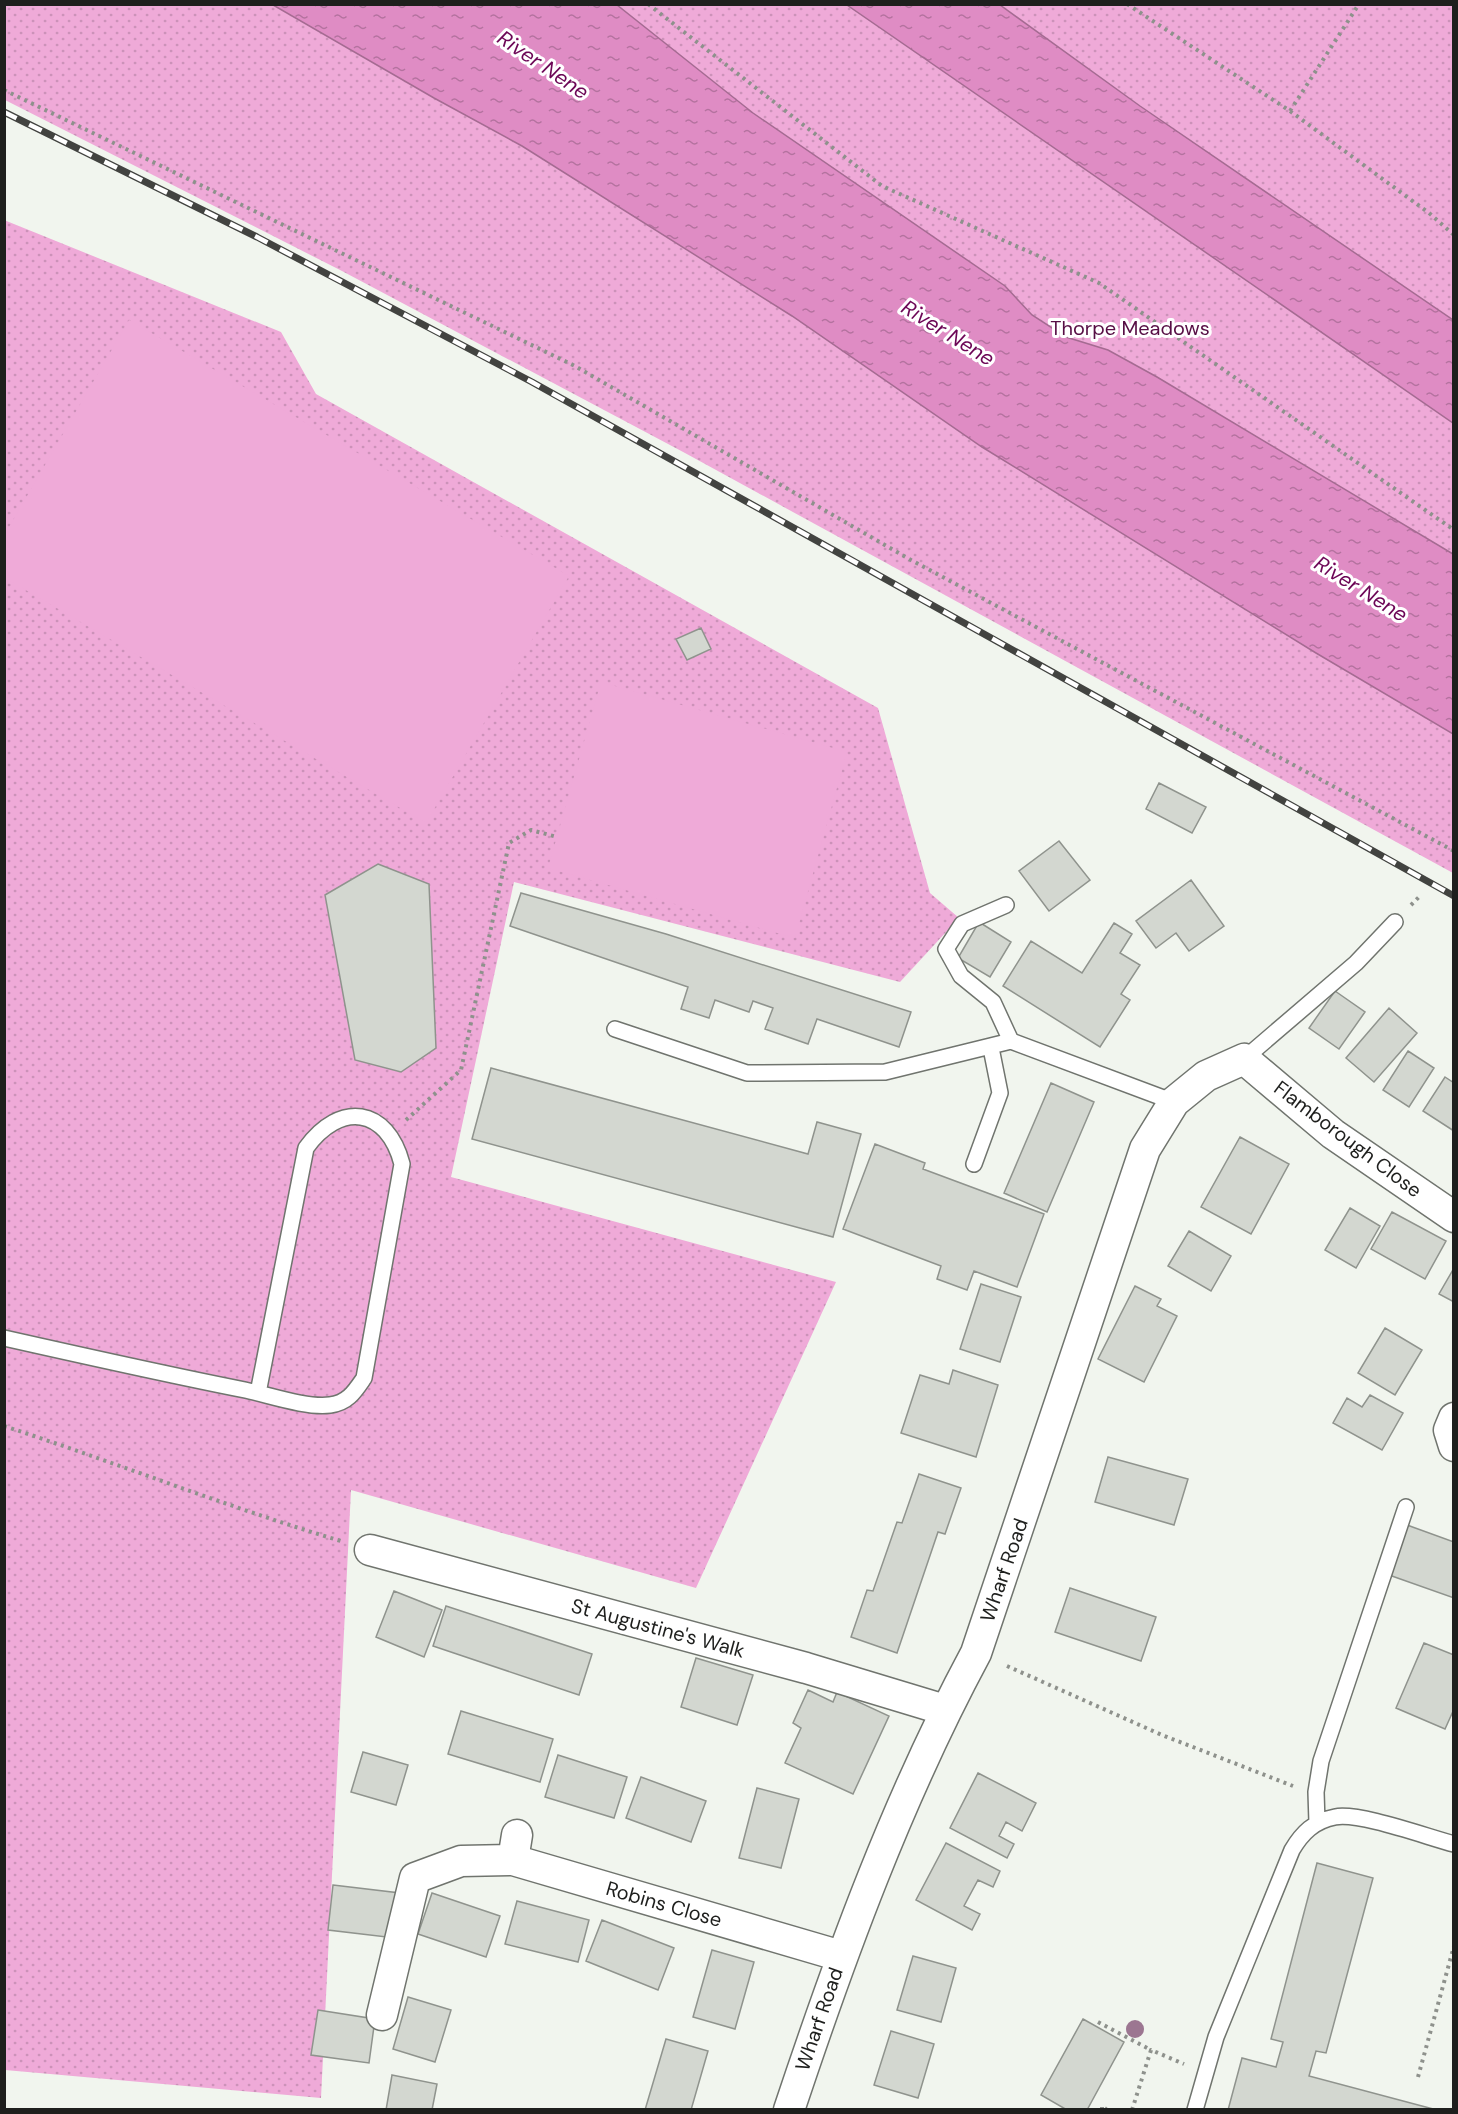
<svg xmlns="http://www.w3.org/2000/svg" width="1458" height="2114" font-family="'DM Sans',sans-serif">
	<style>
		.park { fill: url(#park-dots) }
		.pitch { fill: #efaad8 }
		.water { fill: url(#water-ripples); stroke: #a56b92; stroke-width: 1.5 }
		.building { fill: #d3d7d0; stroke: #8f938d; stroke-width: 1.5 }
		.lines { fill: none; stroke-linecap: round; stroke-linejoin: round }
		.service-casing { stroke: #70746e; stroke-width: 18 }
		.minor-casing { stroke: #70746e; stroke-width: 33 }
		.path { stroke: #8e918c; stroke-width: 4; stroke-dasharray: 3 4.5; stroke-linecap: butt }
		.service { stroke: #fff; stroke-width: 15 }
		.minor { stroke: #fff; stroke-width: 30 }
		.rail-casing { stroke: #424340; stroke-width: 7 }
		.rail { stroke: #fff; stroke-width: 4.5; stroke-dasharray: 14; stroke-linecap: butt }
		.tree { fill: #9c7691 }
		.labels { text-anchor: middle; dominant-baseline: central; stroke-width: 6; stroke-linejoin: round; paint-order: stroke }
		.park-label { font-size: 20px; fill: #570e45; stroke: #fff }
		.street-label { font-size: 20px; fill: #1e1f1d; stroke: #fff }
		.water-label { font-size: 21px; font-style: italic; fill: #6c0656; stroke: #fff }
	</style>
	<defs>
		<pattern id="park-dots" width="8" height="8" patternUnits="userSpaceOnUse" patternTransform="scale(1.5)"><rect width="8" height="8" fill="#efaad8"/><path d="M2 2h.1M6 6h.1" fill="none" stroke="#cc92b9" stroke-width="1.8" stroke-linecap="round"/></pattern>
		<pattern id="water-ripples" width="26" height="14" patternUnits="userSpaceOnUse" patternTransform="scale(1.5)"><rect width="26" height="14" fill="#df8cc4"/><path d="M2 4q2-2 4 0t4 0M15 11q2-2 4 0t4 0" fill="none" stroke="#b4729f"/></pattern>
	</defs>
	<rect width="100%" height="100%" fill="#f1f5ee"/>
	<path class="park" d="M5 5H1453V873L685 453 342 271 5 100Z
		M4 220 281 332 316 394 878 708 930 893 959 918 900 982 514 882 451 1177 836 1282 696 1588 351 1490 321 2098 5 2070Z"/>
	<path class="pitch" d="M129 320 569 576 426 823 5 578V534Z
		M601 682 847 752 795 938 548 868Z"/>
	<path class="water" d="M273 5H617L753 113 1005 286 1032 315 1066 337 1108 350 1157 377 1453 554V734L1316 653 982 447 792 316 522 146 434 98Z
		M847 5H1000L1140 106 1453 320V423Z"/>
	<path class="building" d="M701 628 711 649 687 660 676 639Z
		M1159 783 1206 807 1192 833 1146 809Z
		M1059 841 1090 880 1049 911 1019 871Z
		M378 864 429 884 436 1048 401 1072 355 1060 325 895Z
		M1191 880 1224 926 1189 951 1176 933 1156 948 1136 921Z
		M521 893 666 934 911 1012 899 1047 817 1019 808 1044 765 1029 773 1008 753 1001 749 1012 715 1000 709 1018 681 1009 688 987 510 926Z
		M979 922 1011 942 990 977 958 958Z
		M1114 923 1132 934 1120 953 1140 965 1121 994 1130 1000 1100 1047 1003 986 1031 941 1082 973Z
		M1335 991 1365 1012 1339 1049 1309 1028Z
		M1389 1008 1417 1033 1374 1082 1346 1058Z
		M1408 1051 1434 1068 1409 1107 1383 1090Z
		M491 1068 808 1154 817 1122 861 1134 833 1237 472 1139Z
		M1445 1077 1454 1083V1131L1423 1111Z
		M1051 1083 1094 1102 1047 1212 1004 1193Z
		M1240 1137 1289 1164 1251 1234 1201 1207Z
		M875 1144 925 1163 923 1169 1044 1214 1017 1287 974 1271 967 1290 937 1279 941 1266 843 1229Z
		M1350 1208 1380 1226 1356 1268 1325 1250Z
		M1392 1212 1446 1241 1425 1279 1371 1249Z
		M1189 1231 1231 1256 1211 1291 1168 1266Z
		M1454 1268V1302L1439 1294Z
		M981 1284 1021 1297 1000 1362 960 1349Z
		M1135 1286 1161 1299 1157 1306 1177 1316 1144 1382 1098 1359Z
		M1385 1328 1422 1350 1395 1395 1358 1373Z
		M953 1370 998 1385 976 1457 901 1433 920 1375 949 1384Z
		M1370 1395 1403 1413 1382 1450 1333 1423 1347 1398 1362 1407Z
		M1108 1457 1188 1479 1174 1525 1095 1502Z
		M919 1474 961 1488 945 1534 938 1532 897 1653 851 1637 867 1590 873 1591 897 1522 902 1523Z
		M1407 1525 1454 1542V1598L1389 1575Z
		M1070 1588 1156 1617 1141 1661 1055 1632Z
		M394 1591 442 1610 424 1657 376 1637Z
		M446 1606 592 1654 579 1695 433 1646Z
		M1424 1643 1454 1655V1709L1445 1729 1396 1708Z
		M696 1658 753 1675 737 1725 681 1707Z
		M808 1690 833 1702 837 1692 889 1716 853 1794 785 1763 801 1728 793 1723Z
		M461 1711 553 1739 540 1782 448 1754Z
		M363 1752 408 1765 396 1805 351 1792Z
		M558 1755 627 1777 614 1818 545 1797Z
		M978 1773 1036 1803 1022 1831 1006 1822 999 1836 1014 1844 1007 1858 950 1828Z
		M641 1777 706 1801 691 1842 626 1818Z
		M757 1788 799 1799 781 1868 739 1858Z
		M946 1843 1000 1871 993 1887 978 1880 964 1906 980 1914 972 1930 916 1900Z
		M1317 1863 1373 1878 1326 2053 1316 2051 1309 2076 1437 2110H1228L1242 2058 1276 2067 1283 2042 1271 2039Z
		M333 1885 400 1893 395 1938 328 1930Z
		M432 1893 500 1916 486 1957 418 1934Z
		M517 1901 589 1920 578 1962 505 1944Z
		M602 1920 674 1948 658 1990 586 1961Z
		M712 1950 754 1962 735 2029 693 2017Z
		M913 1956 956 1968 941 2022 897 2010Z
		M408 1997 451 2010 435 2062 393 2049Z
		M318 2010 375 2019 369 2063 311 2055Z
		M1083 2019 1124 2042 1087 2110H1067L1041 2095Z
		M891 2031 934 2044 918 2098 874 2085Z
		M666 2039 708 2051 691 2110H645Z
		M392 2075 437 2084 432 2110H386Z"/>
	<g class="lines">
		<g class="service-casing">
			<path id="service" d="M1006 905 962 924 946 949 961 976 993 1002 1011 1041
				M615 1029 747 1073 885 1072 1011 1041 1174 1102
				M1244 1059 1356 963 1395 922
				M974 1164 1000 1093 991 1048
				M4 1338C84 1356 164 1374 245 1390 269 1395 306 1408 330 1405 348 1403 355 1391 364 1378L402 1164C387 1107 340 1101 306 1148L258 1393
				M1317 1823 1316 1792 1321 1761 1406 1507
				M1195 2110 1216 2037 1292 1850C1302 1833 1314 1821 1335 1817 1359 1812 1427 1837 1454 1844"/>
		</g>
		<g class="minor-casing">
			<path id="minor" d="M1454 1418 1449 1430 1454 1446
				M370 1550 806 1668 945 1710
				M517 1835 513 1860 841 1956
				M382 2015 415 1878 461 1861 513 1860
				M789 2110C841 1954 898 1798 976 1653L1145 1149 1174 1102 1206 1076 1244 1059 1333 1134 1454 1217"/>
		</g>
		<path class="path" d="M648 4 882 186 1099 283 1454 530
			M1127 4 1290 111 1429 213 1454 235
			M4 90 575 366 911 560 1454 851
			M1290 111 1359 4
			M1411 905 1421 895
			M406 1120 461 1070 509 843 531 830 557 837
			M4 1426C117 1463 227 1507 341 1541
			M1007 1666 1162 1735 1293 1786
			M1098 2022 1151 2050
			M1418 2077 1454 1946
			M1102 2110V2106L1107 2110
			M1132 2110 1151 2050 1184 2064"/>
		<use href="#service" class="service"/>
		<use href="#minor" class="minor"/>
		<g class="rail-casing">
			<path id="rail" d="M4 112 257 237 532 382 1454 896"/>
		</g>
		<use href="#rail" class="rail"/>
	</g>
	<circle class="tree" cx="1135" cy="2029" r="9"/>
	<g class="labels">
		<g class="park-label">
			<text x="1130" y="328">Thorpe Meadows</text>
		</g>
		<g class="street-label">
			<text transform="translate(1348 1139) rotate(37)">Flamborough Close</text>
			<text transform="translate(1004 1570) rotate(-71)">Wharf Road</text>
			<text transform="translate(658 1628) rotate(15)">St Augustine's Walk</text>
			<text transform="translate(664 1904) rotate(16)">Robins Close</text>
			<text transform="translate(819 2019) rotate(-71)">Wharf Road</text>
		</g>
		<g class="water-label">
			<text transform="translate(543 65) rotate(34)">River Nene</text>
			<text transform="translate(948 333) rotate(32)">River Nene</text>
			<text transform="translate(1361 589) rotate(32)">River Nene</text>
		</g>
	</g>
	<rect width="1458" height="2114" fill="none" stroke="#1e1f1d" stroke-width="12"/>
</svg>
